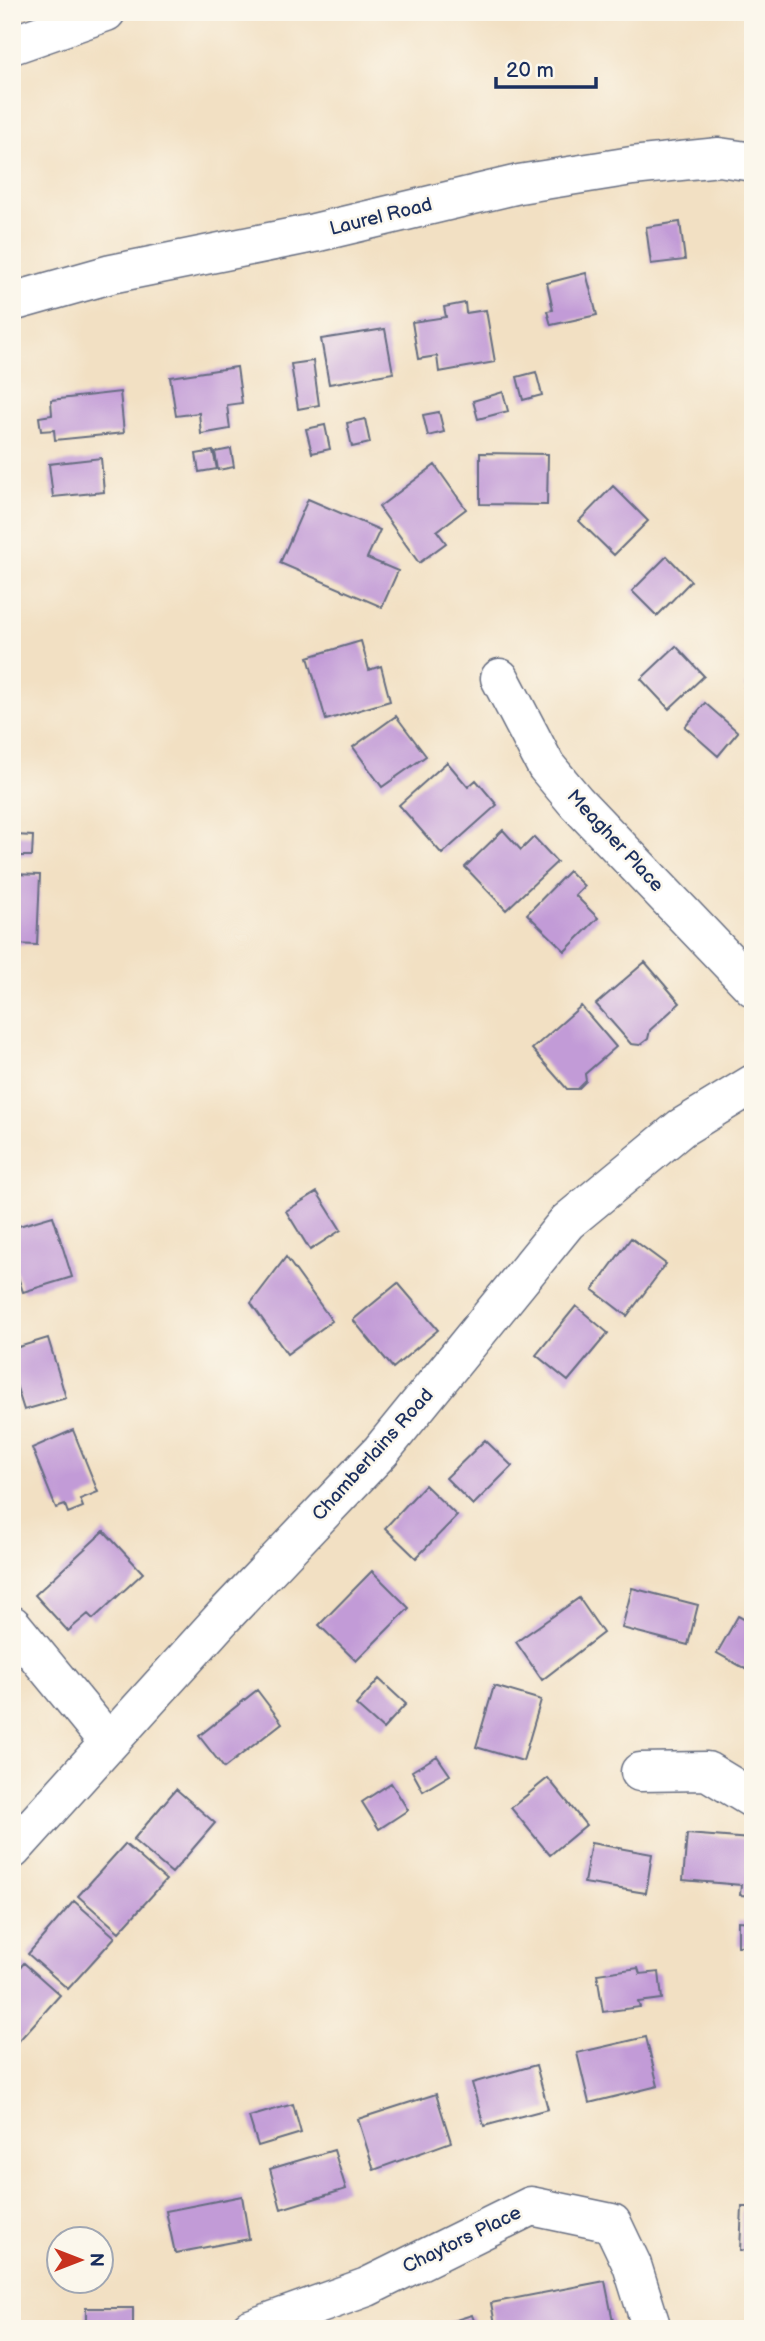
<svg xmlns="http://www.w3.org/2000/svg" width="765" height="2341" font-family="'Balsamiq Sans',sans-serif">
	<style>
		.building { fill: #c29bd7 }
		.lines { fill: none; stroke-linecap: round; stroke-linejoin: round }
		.street-casing { stroke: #666d81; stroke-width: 41 }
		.street { stroke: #fff; stroke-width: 38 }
		.labels { text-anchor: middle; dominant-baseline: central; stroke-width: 5; stroke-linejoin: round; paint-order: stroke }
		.street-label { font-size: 19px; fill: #1b2f5e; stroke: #fbf7ec }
	</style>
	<rect width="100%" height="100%" fill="#fbf7ec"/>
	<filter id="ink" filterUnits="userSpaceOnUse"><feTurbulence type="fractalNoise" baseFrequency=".0143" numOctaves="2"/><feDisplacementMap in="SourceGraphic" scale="14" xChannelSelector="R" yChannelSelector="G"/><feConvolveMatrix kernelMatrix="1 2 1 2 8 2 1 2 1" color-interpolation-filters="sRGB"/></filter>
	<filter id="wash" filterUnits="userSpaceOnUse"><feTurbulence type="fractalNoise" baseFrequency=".00686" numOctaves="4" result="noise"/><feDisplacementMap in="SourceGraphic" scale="28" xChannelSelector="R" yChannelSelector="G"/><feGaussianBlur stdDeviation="1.57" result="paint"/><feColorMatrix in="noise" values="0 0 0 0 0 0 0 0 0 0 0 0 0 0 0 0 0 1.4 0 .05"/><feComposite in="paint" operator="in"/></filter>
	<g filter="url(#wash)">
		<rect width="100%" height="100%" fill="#f2e0c3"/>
		<g id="blocks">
			<path class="building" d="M680 222 685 260 651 264 646 227Z
				M586 273 597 315 551 325 547 311 553 310 547 283Z
				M465 303 466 313 486 310 495 362 439 372 437 356 418 359 412 322 446 317 444 307Z
				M385 329 393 373 329 384 321 339Z
				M313 361 319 405 298 409 291 364Z
				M237 367 242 403 227 405 230 429 201 434 199 413 176 416 170 377Z
				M536 372 542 395 523 400 517 377Z
				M120 392 124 433 55 440 54 430 41 431 39 417 52 415 51 400Z
				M503 392 508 411 478 419 473 401Z
				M439 412 444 432 428 436 423 415Z
				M365 419 370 443 352 447 347 423Z
				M325 425 330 449 312 453 306 429Z
				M231 449 234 467 218 470 215 452Z
				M213 451 217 469 199 472 196 454Z
				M480 453 548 454 547 505 480 504Z
				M101 458 104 492 53 497 49 464Z
				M435 465 466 509 437 531 446 543 419 563 379 507Z
				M613 486 648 521 614 555 579 521Z
				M308 499 380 530 367 558 398 571 382 607 280 563Z
				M667 556 691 581 657 616 632 591Z
				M361 641 369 670 381 666 390 701 326 720 308 657Z
				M676 646 704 676 669 709 641 679Z
				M753 677V694L744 687Z
				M705 703 738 732 718 756 685 727Z
				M396 716 426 756 382 787 353 747Z
				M447 762 468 787 476 780 497 805 442 854 399 805Z
				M503 830 521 850 534 837 557 862 506 910 465 867Z
				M15 835 33 836 32 856H14Z
				M569 871 584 886 575 895 598 918 565 951 527 914Z
				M12 874 40 875 37 945 12 944Z
				M645 962 680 1003 650 1030 648 1039 640 1045 631 1044 596 1004Z
				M581 1006 616 1047 585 1074 586 1081 578 1089H567L532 1049Z
				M753 1153V1169L746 1164Z
				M317 1192 341 1230 310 1250 286 1211Z
				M53 1216 72 1277 23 1292 12 1259V1228Z
				M631 1238 666 1264 627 1316 593 1290Z
				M286 1257 332 1321 287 1354 251 1303Z
				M398 1283 438 1330 393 1368 353 1320Z
				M576 1306 608 1333 568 1381 536 1355Z
				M48 1338 66 1398 24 1410 12 1372V1349Z
				M73 1430 98 1492 80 1499 83 1507 68 1513 65 1505 56 1508 32 1448Z
				M485 1440 512 1466 473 1505 446 1478Z
				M425 1485 457 1516 416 1558 385 1528Z
				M104 1531 143 1573 93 1619 88 1614 68 1631 35 1595Z
				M372 1571 409 1608 356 1661 319 1625Z
				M632 1588 698 1605 688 1645 622 1628Z
				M579 1598 603 1633 542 1680 516 1642Z
				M738 1616 753 1624V1673L717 1653Z
				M379 1679 406 1704 383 1729 356 1705Z
				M494 1686 541 1700 523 1761 476 1747Z
				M257 1690 282 1723 224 1768 199 1736Z
				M437 1756 450 1775 423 1791 412 1771Z
				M548 1778 586 1825 550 1855 511 1808Z
				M391 1783 408 1810 379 1829 362 1802Z
				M176 1789 215 1823 172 1873 133 1840Z
				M687 1834 750 1839 748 1852 753 1853V1896L740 1895 741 1885 683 1880Z
				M591 1843 652 1854 646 1893 584 1883Z
				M125 1844 166 1880 119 1932 78 1896Z
				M74 1901 115 1937 68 1989 28 1954Z
				M738 1921 753 1922V1946H738Z
				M24 1963 60 1995 17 2043 12 2039V1977Z
				M638 1968 640 1974 659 1972 662 1999 638 2002 640 2007 603 2012 597 1974Z
				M646 2037 658 2086 589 2103 577 2053Z
				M536 2065 548 2109 484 2126 472 2083Z
				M436 2094 451 2142 374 2170 358 2119Z
				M293 2104 301 2133 258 2146 249 2117Z
				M334 2150 346 2189 281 2209 270 2169Z
				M242 2196 249 2239 175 2253 166 2211Z
				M742 2207H753V2251L740 2250Z
				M605 2281 614 2326 602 2329H496L491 2303Z
				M86 2308H133V2329H86Z
				M472 2315 477 2329H430V2328Z"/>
		</g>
	</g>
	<g filter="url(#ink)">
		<use href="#blocks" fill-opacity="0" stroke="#666d81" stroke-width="2"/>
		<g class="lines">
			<g class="street-casing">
				<path id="street" d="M12 45 106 12
					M12 302 111 274 314 233 519 184 632 166 719 157 753 162
					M500 678 546 766 576 802 753 987
					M12 1625 109 1743
					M640 1772 707 1771 753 1799
					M12 1850 224 1616 381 1451 567 1222 681 1128 753 1084
					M250 2329 367 2287 531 2206 612 2223 632 2265 652 2329"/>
			</g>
			<use href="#street" class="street"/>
		</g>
	</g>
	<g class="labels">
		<g class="street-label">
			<text transform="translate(381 217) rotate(-14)">Laurel Road</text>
			<text transform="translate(615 841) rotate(47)">Meagher Place</text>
			<text transform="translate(373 1455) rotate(-48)">Chamberlains Road</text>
			<text transform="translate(462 2240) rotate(-26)">Chaytors Place</text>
		</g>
	</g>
	<rect width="765" height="2341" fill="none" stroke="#fbf7ec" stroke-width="42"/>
	<g transform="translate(80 2260) rotate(90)"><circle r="33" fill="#fbf7ec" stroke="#a1a7b3" stroke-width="2"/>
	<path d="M0-5L12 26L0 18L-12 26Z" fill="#c8321e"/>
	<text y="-10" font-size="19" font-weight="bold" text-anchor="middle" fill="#1b2f5e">N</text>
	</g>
	<path d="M496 77v10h100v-10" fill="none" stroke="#1b2f5e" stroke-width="3.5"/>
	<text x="506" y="77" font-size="21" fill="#1b2f5e" stroke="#fbf7ec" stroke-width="5" paint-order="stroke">20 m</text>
</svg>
